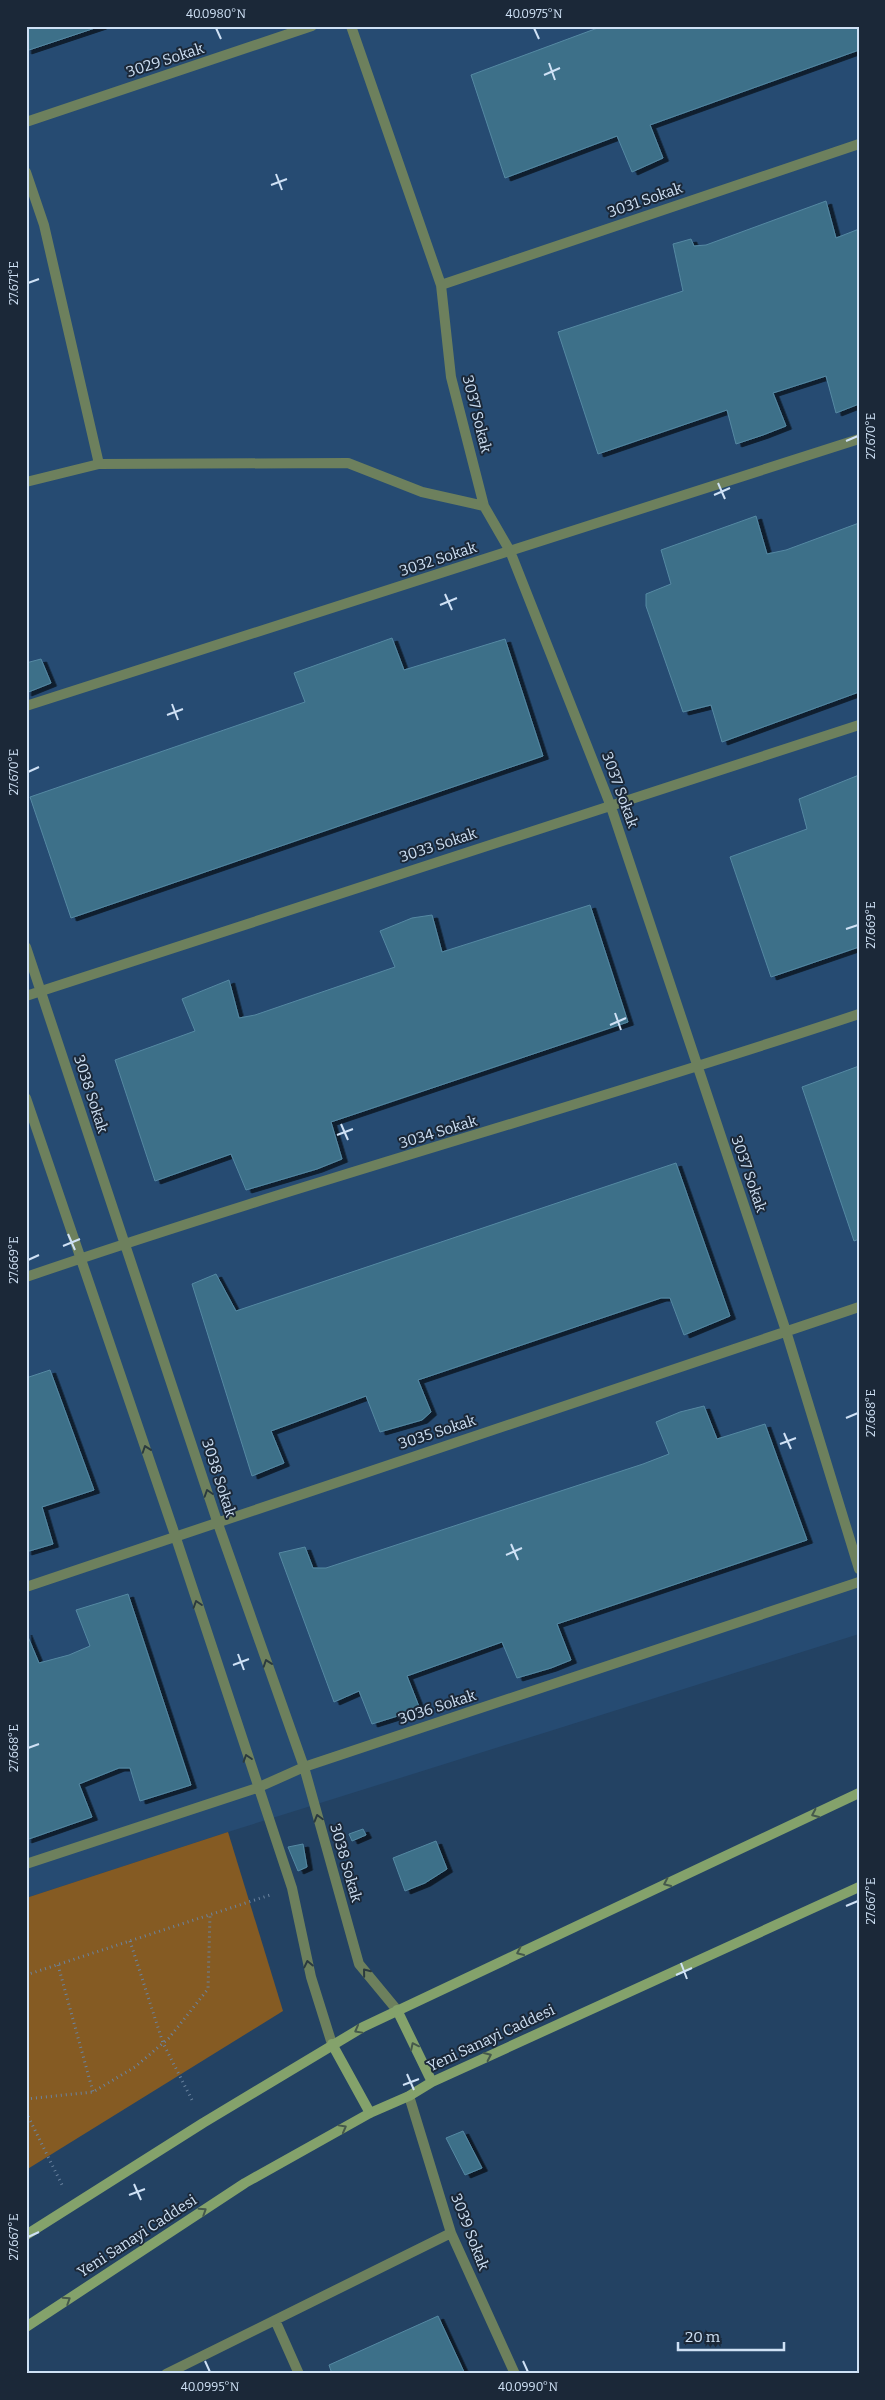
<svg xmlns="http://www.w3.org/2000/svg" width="885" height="2400" font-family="Bitter,serif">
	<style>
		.built { fill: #264b72 }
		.green { fill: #855b23 }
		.building { fill: #3d7089; stroke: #5589a3; filter: url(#shadow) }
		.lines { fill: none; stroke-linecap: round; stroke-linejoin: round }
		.path { stroke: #6b84a0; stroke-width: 3; stroke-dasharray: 1 4; stroke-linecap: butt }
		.lane { stroke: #6d805d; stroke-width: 10 }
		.secondary { stroke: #84a26b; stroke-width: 10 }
		.oneway { stroke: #2b3a3f }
		.oneway2 { stroke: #45594c }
		.ticks { fill: none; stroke: #cfe1f5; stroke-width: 2 }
		.labels { text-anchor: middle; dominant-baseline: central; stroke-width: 4; stroke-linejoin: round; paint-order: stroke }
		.street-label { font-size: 15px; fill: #cfe1f5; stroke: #1b2838 }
		.neatline { fill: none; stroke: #cfe1f5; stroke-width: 2 }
		.ticks-label { font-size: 12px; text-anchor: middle; fill: #cfe1f5 }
	</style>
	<defs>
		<filter id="shadow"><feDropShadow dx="5.5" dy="3" stdDeviation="0" flood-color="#0009"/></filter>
	</defs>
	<rect width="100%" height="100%" fill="#234263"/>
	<path class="built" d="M26 26H859V1634L228 1832 26 1898Z"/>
	<path class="green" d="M228 1832 283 2011 26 2170V1898Z"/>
	<path class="building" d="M26 26H101L26 51Z
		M603 26H859V50L650 125 663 158 632 172 617 136 505 178 471 75Z
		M826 201 836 238 859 229V404L836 413 826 376 773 393 786 426 763 435 736 444 727 410 598 454 558 332 683 291 673 244 691 239 694 246 706 245Z
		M756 516 767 554 786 550 859 523V692L722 742 711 705 683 712 646 606V594L671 584 661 550Z
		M392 638 404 670 505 639 543 756 71 918 30 797 305 702 294 673Z
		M41 659 51 683 26 693V663Z
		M859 775V947L771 977 730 857 807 829 799 799Z
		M590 905 628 1022 331 1122 342 1159 317 1169 246 1190 231 1154 155 1181 115 1060 195 1031 182 999 229 980 239 1018 255 1015 395 967 380 931 412 918 432 915 442 952Z
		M859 1066V1239L854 1241 802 1087Z
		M676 1163 730 1316 684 1335 670 1298H661L418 1380 431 1412 422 1420 380 1432 366 1396 271 1431 284 1463 252 1476 192 1284 216 1274 236 1311Z
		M50 1370 94 1490 42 1507 53 1544 26 1552V1378Z
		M704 1406 717 1439 765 1424 807 1540 557 1624 571 1660 551 1668 517 1678 502 1642 407 1676 420 1709 372 1724 359 1691 334 1702 279 1553 305 1547 313 1568H326L643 1464 669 1454 656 1422 680 1412Z
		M128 1594 191 1785 140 1801 130 1768H119L79 1784 92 1817 26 1840V1632L39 1663 69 1655 90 1646 76 1610Z
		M363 1829 366 1835 352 1841 349 1834Z
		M436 1841 447 1869 425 1883 405 1891 393 1858Z
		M303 1844 307 1867 298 1871 288 1847Z
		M463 2131 482 2168 465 2175 446 2138Z
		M438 2316 465 2374H332L329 2365Z"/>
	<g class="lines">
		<path class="path" d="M130 1941 163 2043 193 2102
			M58 1965 93 2092
			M26 1975 270 1895
			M26 2099 93 2092 135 2067 169 2038 208 1989 210 1915
			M26 2112 62 2185"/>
		<path class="lane" d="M351 26 441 285 451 377 484 506 510 551 610 804 786 1331 859 1569
			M26 122 312 26
			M26 172 44 225 99 464
			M441 285 859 144
			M26 482 99 464 348 463 422 492 484 506
			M26 706 859 439
			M26 947 217 1521 304 1767 359 1964 397 2010
			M26 996 859 725
			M26 1098 175 1535 292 1888 311 1977 332 2044
			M26 1277C301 1183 583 1106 859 1014
			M26 1587 859 1307
			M26 1864 257 1788 304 1767 859 1582
			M409 2096 451 2233 515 2374
			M275 2320 299 2374
			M166 2374 451 2233"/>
		<path class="secondary" d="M397 2010 432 2082
			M332 2044 370 2113
			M26 2235 203 2123 363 2027 859 1793
			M26 2327 245 2183 370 2113 409 2096 432 2082 859 1887"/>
	</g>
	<defs><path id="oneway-chevron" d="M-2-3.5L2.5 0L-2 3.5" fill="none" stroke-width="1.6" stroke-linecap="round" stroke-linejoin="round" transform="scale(1.25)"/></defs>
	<g class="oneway">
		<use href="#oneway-chevron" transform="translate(146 1449) rotate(-109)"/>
		<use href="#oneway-chevron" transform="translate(208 1493) rotate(-108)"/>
		<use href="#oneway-chevron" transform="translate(197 1604) rotate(-108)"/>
		<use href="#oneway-chevron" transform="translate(267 1663) rotate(-109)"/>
		<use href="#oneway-chevron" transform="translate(247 1758) rotate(-108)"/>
		<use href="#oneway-chevron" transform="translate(318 1818) rotate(-106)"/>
		<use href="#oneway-chevron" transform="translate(308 1964) rotate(-102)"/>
		<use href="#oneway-chevron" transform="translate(366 1972) rotate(-129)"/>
	</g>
	<g class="oneway2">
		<use href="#oneway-chevron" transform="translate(815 1814) rotate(155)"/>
		<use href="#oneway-chevron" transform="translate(667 1883) rotate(155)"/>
		<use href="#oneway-chevron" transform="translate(520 1952) rotate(155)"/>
		<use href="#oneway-chevron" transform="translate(358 2030) rotate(151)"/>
		<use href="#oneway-chevron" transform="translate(414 2046) rotate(-116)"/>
		<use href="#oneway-chevron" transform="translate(488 2056) rotate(-25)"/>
		<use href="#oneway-chevron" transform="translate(343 2128) rotate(-29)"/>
		<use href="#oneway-chevron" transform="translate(203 2211) rotate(-33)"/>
		<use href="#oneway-chevron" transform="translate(67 2300) rotate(-33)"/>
	</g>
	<path class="ticks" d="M216 28 221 39M534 28 539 39M549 63 555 80M544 75 560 68M276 174 282 190M271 185 287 179M28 283 39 279M846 441 858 436M718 483 725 499M714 495 730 488M445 594 452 610M440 605 457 598M172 704 178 720M167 715 183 709M28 772 39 767M846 929 858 925M615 1013 621 1030M610 1025 626 1018M341 1124 348 1140M337 1135 353 1129M68 1234 75 1250M63 1246 80 1239M28 1260 39 1255M846 1418 858 1413M784 1433 791 1449M780 1444 796 1438M511 1544 518 1560M506 1555 522 1548M238 1654 244 1670M233 1665 249 1659M28 1748 39 1744M846 1906 858 1901M681 1963 687 1979M676 1975 692 1968M407 2074 414 2090M403 2085 419 2079M134 2184 141 2200M129 2195 145 2189M28 2237 39 2232M205 2361 210 2372M523 2361 528 2372"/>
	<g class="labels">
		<g class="street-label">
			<text transform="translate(165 60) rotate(-18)">3029 Sokak</text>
			<text transform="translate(645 200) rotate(-19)">3031 Sokak</text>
			<text transform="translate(477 414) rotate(76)">3037 Sokak</text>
			<text transform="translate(438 559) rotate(-18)">3032 Sokak</text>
			<text transform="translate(620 790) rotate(70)">3037 Sokak</text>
			<text transform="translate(438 845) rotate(-18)">3033 Sokak</text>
			<text transform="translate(91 1094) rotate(72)">3038 Sokak</text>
			<text transform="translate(438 1132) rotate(-17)">3034 Sokak</text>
			<text transform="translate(749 1174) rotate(71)">3037 Sokak</text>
			<text transform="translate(437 1432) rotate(-18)">3035 Sokak</text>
			<text transform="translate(219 1478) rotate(72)">3038 Sokak</text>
			<text transform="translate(437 1707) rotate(-18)">3036 Sokak</text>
			<text transform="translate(346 1863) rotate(74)">3038 Sokak</text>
			<text transform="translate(491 2038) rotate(-25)">Yeni Sanayi Caddesi</text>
			<text transform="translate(470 2232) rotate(69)">3039 Sokak</text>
			<text transform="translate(137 2236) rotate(-33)">Yeni Sanayi Caddesi</text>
		</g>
	</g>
	<rect width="885" height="2400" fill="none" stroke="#1b2838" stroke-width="55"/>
	<path d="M678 2342v8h106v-8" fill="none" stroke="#cfe1f5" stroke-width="2.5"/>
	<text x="685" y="2342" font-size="15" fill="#cfe1f5" stroke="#1b2838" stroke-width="4" paint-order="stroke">20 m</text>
	<rect x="28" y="28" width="830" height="2344" class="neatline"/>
	<g class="ticks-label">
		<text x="216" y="18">40.0980°N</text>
		<text x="534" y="18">40.0975°N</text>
		<text transform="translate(14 283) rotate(-90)" y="4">27.671°E</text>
		<text transform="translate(871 436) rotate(-90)" y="4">27.670°E</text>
		<text transform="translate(14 772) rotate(-90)" y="4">27.670°E</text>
		<text transform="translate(871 925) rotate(-90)" y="4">27.669°E</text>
		<text transform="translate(14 1260) rotate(-90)" y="4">27.669°E</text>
		<text transform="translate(871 1413) rotate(-90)" y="4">27.668°E</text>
		<text transform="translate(14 1748) rotate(-90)" y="4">27.668°E</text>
		<text transform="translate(871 1901) rotate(-90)" y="4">27.667°E</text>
		<text transform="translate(14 2237) rotate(-90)" y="4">27.667°E</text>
		<text x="210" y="2391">40.0995°N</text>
		<text x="528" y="2391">40.0990°N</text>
	</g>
</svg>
